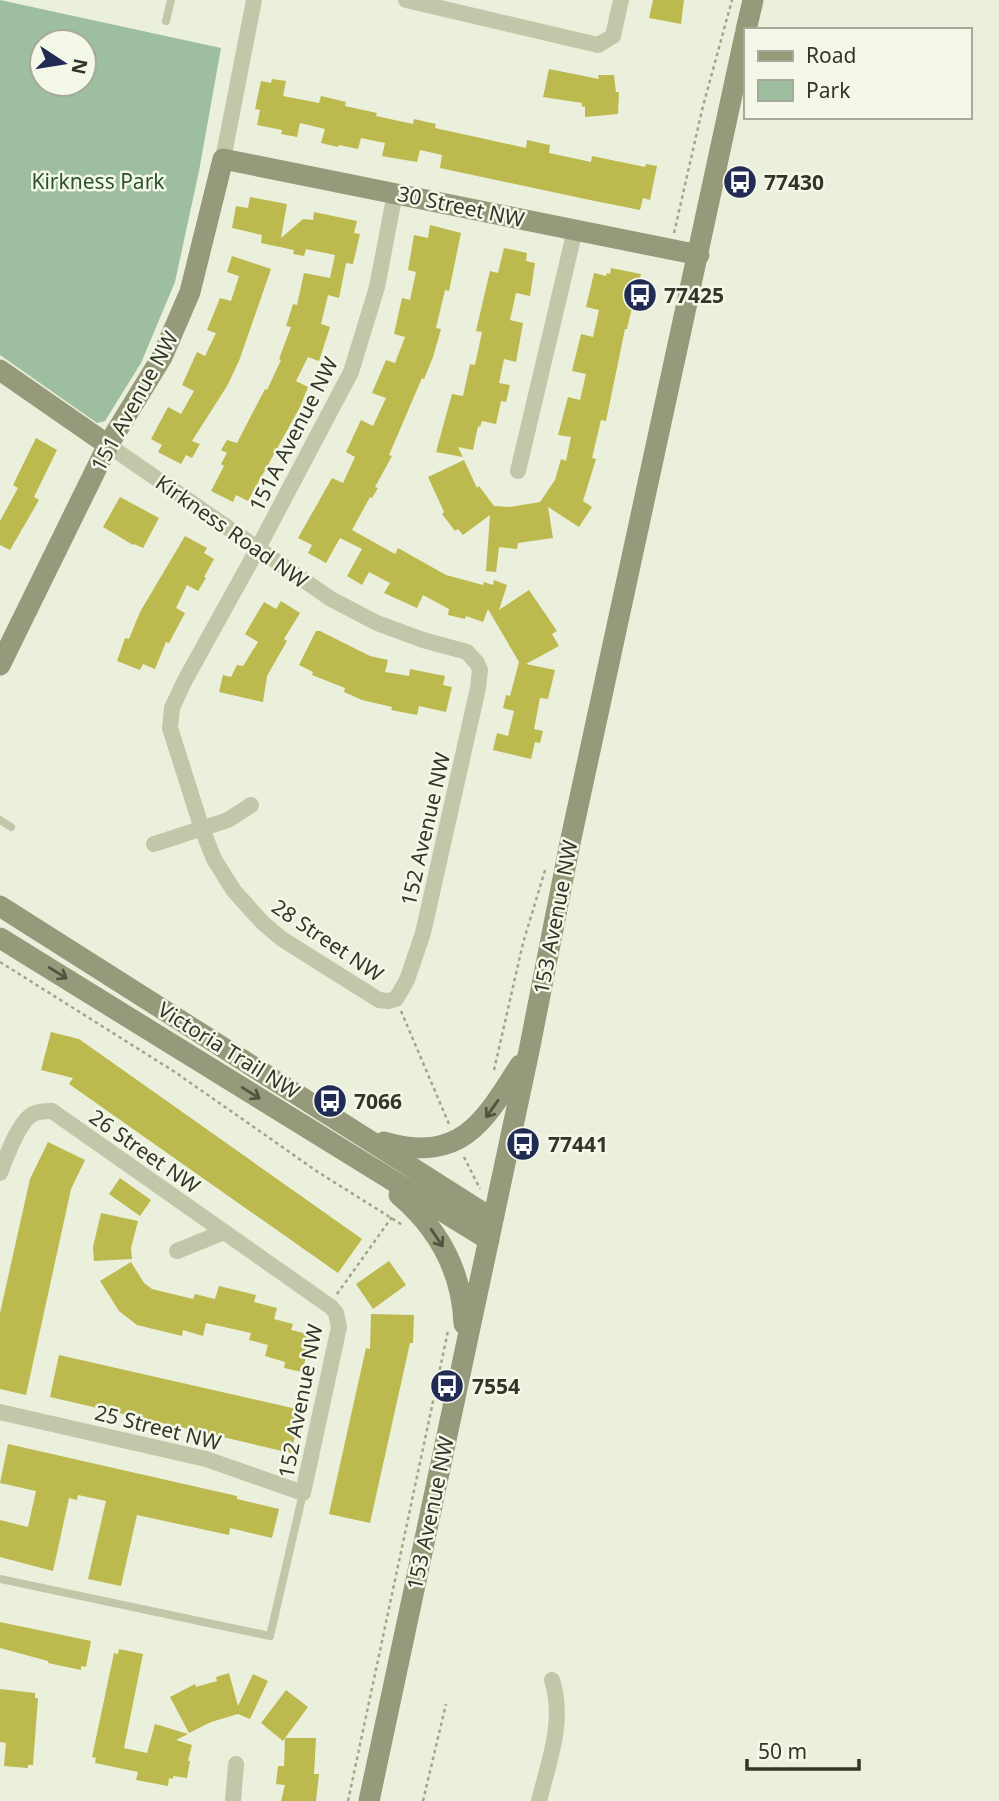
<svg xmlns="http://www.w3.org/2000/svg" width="999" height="1801" font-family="'Noto Sans',sans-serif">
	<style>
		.green { fill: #9dbe9f; fill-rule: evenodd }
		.building { fill: #bcb94e }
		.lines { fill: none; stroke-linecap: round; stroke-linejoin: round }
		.path { stroke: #a1a688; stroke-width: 2.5; stroke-dasharray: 3.5 3.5; stroke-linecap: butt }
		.lane { stroke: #c1c7a9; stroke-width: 8 }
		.street { stroke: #c1c7a9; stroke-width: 16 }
		.secondary { stroke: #979a7a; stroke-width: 21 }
		.oneway { stroke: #525341 }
		.labels { text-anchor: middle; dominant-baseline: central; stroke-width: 5; stroke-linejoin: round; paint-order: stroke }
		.park-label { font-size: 21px; fill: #2e5131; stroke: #f3f8e8 }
		.poi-label { font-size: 21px; font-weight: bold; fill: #343528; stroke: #f3f8e8; text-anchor: start }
		.street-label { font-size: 21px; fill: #343528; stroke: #f3f8e8 }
	</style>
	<rect width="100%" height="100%" fill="#ebf0dc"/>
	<path class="green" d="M0 0 221 48 199 171 175 282 141 363 105 421 97 423 0 355ZM42 42H84V84H42Z"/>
	<path class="building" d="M653 0H684L681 24 649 18Z
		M549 69 599 79 598 75H614L616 92H619L618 114 585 117V106L582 107V103L543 97Z
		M272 79 286 81 283 96 319 103 321 96 346 102 345 106 377 113 376 116 413 124 414 119 436 124 435 128 526 148 527 140 550 145 549 153 591 162 592 156 645 167 646 164 657 166 650 200 643 198 640 210 590 200 440 168 442 155 420 150 417 162 399 159 382 156 385 143 361 138 358 149 339 145 338 147 321 143 325 129 300 123 297 137 281 134 282 130 257 125 260 110 255 109 261 81 271 83Z
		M250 197 287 204 281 238 303 219 313 220 314 212 357 221 354 233 360 234 353 264 346 263 339 298 328 295 321 324 330 327 319 361 308 357 296 381 308 387 300 407 248 501 236 495 233 502 211 491 224 466 221 464 227 453 221 450 227 440 237 443 265 389 267 390 281 360 279 359 291 327 286 326 293 304 297 305 304 273 330 278 335 255 306 249 304 256 293 254 294 250 261 243 262 235 232 228 236 206 248 208Z
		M430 225 461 233 449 291 445 290 436 328 441 329 433 357 424 379 422 378 389 455 392 456 375 487 378 488 372 498 370 497 352 530 395 554 398 548 446 575 483 585 484 582 493 585 494 580 507 585 499 610 529 590 557 631 552 634 559 646 526 664 555 670 548 699 540 698 534 729 543 731 540 743 535 742 531 759 493 750 497 733 508 736 514 711 503 708 506 695 510 696 519 662 488 609 483 622 466 616 465 619 448 615 449 609 423 595 417 608 384 593 390 583 369 572 362 585 347 576 362 549 340 538 326 563 308 553 312 545 298 538 332 478 343 483 355 457 346 452 361 420 373 426 386 398 372 393 386 360 395 363 405 337 394 334 402 298 410 300 416 272 408 270 414 235 428 238Z
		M504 248 527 253 526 261 535 263 530 296 516 293 510 320 523 323 516 362 504 359 499 383 510 385 506 402 501 401 496 424 482 421 480 427 478 426 473 450 458 447 463 457 436 452 452 394 463 396 470 364 475 365 482 332 476 331 490 271 498 273Z
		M232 256 271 269 239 361 227 386 192 441 200 444 192 458 186 455 181 464 158 452 162 445 151 439 168 407 181 414 194 391 182 385 197 352 205 356 216 333 207 330 220 298 231 301 239 276 227 272Z
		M611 268 641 274 636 299H634L627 329H625L606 421 601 420 592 458 596 459 583 501 592 507 579 527 548 507 553 538 518 543 517 549 499 547 496 572 486 571 490 515 463 535 458 529 455 531 442 514 444 512 428 477 464 460 477 488 479 486 494 506 510 507 540 502 555 480 561 459 566 461 571 437 558 435 568 397 580 400 586 374 572 371 581 334 593 337 599 310 586 307 594 273 606 276 607 273 610 274Z
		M36 438 57 450 34 497 39 500 10 550 0 545V521L18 488 13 485Z
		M120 497 159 518 143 548 134 544 133 545 103 527Z
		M185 536 207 548 204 553 214 559 204 577 206 578 198 591 187 585 176 608 185 613 169 643 166 642 155 669 143 664 140 670 117 661 125 638 129 639 140 612Z
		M281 601 300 613 284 639 287 641 267 676 263 702 219 692 223 675 231 677 237 665 243 666 258 642 245 634 264 602 276 609Z
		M316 631H320L370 656 388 660 385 672 409 676 410 669 445 676 443 685 452 687 446 712 419 706 417 715 391 710 392 707 362 700 344 692 345 688 312 675 313 672 299 665Z
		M51 1032 79 1039 362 1239 338 1273 69 1084 73 1078 41 1070Z
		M48 1142 85 1160 71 1189 26 1395 0 1389V1313L30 1179Z
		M120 1178 151 1200 140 1216 109 1194Z
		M101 1213 138 1221 131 1248 132 1259 94 1261 93 1247Z
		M389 1261 406 1285 373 1309 356 1284Z
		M131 1262 144 1283 152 1289 193 1299 195 1294 215 1299 219 1286 256 1295 254 1302 277 1308 274 1319 293 1324 291 1330 312 1335 302 1372 284 1368 285 1362 265 1356 268 1345 249 1340 251 1333 206 1323 203 1336 183 1330 182 1336 137 1325 119 1311 100 1281Z
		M371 1314 414 1315 413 1343H410L370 1523 329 1514 366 1348 370 1349Z
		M59 1355 301 1410 291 1453 50 1397Z
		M8 1444 237 1496V1499L279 1509 272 1538 230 1528 229 1535 137 1515 121 1586 88 1579 106 1501 78 1495 77 1500 69 1498 53 1571 0 1557V1520L28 1527 36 1491 0 1483Z
		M0 1622 91 1641 86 1667 81 1666V1670L48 1663V1661L0 1648Z
		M119 1649 143 1654 124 1748 147 1753 155 1724 188 1734 176 1740 192 1745 188 1761H190L187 1778 173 1776V1779L169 1778 168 1786 136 1780 138 1772 95 1763 96 1758 92 1757 114 1653 118 1654Z
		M229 1673 238 1706 253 1674 268 1681 250 1719 238 1714 211 1722 189 1733 170 1697 195 1684 196 1687 217 1681 216 1677Z
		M0 1689 35 1693V1698H38L33 1765H28V1768L4 1766 6 1743 0 1742Z
		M286 1690 308 1707 285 1738H316L314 1774H319L316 1801H281L285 1785 276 1784 278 1766H284L285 1738 283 1741 261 1723Z"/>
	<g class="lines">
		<path class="path" d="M674 233 703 106 732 0
			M0 962 175 1072 318 1172 404 1226
			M401 1011 449 1124
			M494 1070 523 943 546 867
			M464 1157 480 1189
			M337 1294 392 1217
			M348 1801 448 1331
			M423 1801 446 1704"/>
		<path class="lane" d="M166 21 171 0
			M0 820 11 827
			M0 1579 270 1636 303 1493"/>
		<path class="street" d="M406 0 598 45 613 36 621 0
			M223 159 254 0
			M108 445 331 599 377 623 423 640 467 652 477 663 480 670 478 688 423 933 407 980 396 999 388 1001 379 1000 282 939 263 923 234 891 214 859 202 829 170 728 172 708 184 682 257 550 351 372 377 287 395 193
			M518 471 575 230
			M154 844 228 820 251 805
			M0 1173C6 1158 17 1126 30 1116 36 1111 45 1111 52 1111L331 1307 336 1313 339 1327 303 1493 206 1459 0 1412
			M177 1251 224 1232
			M233 1801 236 1764
			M539 1801C549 1761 565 1721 552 1680"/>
		<path class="secondary" d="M746 30 753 0
			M0 370 108 445
			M0 665 108 445 162 357 190 292 223 159 699 255
			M0 906 493 1219
			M0 938 489 1240
			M384 1142C461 1164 484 1122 520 1065
			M399 1195C439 1229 462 1272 464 1324
			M369 1801 529 1051 570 843 745 35"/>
	</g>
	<defs><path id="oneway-shaft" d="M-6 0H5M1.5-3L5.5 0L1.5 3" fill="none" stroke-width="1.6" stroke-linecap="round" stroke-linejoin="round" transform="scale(1.75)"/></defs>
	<g class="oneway">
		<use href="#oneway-shaft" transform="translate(58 973) rotate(32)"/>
		<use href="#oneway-shaft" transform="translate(251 1093) rotate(32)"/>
		<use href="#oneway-shaft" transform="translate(492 1109) rotate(125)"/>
		<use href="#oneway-shaft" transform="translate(437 1238) rotate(56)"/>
	</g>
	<defs>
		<g id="bus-disc" transform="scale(1.75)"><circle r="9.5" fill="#212b53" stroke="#f3f8e8"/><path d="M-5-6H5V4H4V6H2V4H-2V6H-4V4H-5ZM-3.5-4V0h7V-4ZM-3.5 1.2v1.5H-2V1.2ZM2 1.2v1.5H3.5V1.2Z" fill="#fff"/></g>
	</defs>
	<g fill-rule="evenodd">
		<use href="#bus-disc" x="740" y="182"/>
		<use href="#bus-disc" x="640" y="295"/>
		<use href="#bus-disc" x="330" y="1101"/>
		<use href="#bus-disc" x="523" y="1144"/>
		<use href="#bus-disc" x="447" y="1386"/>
	</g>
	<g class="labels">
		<g class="park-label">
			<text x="98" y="181">Kirkness Park</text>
		</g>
		<g class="poi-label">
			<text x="764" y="182">77430</text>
			<text x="664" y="295">77425</text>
			<text x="354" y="1101">7066</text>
			<text x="548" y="1144">77441</text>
			<text x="472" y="1386">7554</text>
		</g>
		<g class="street-label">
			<text transform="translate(461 206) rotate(12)">30 Street NW</text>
			<text transform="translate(134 401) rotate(-61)">151 Avenue NW</text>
			<text transform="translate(293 434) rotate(-63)">151A Avenue NW</text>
			<text transform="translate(232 531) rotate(35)">Kirkness Road NW</text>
			<text transform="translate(425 829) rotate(-77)">152 Avenue NW</text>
			<text transform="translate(555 917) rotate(-79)">153 Avenue NW</text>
			<text transform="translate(328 940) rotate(34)">28 Street NW</text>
			<text transform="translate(229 1050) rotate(32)">Victoria Trail NW</text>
			<text transform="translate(145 1151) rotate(35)">26 Street NW</text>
			<text transform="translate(300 1401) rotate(-79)">152 Avenue NW</text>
			<text transform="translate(158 1427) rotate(14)">25 Street NW</text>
			<text transform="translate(430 1513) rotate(-78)">153 Avenue NW</text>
		</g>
	</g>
	<rect x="744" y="28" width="228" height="91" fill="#f3f8e8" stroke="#a7aa9b" stroke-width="2"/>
	<rect x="758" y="51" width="35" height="10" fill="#979a7a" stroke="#a7aa9b" stroke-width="2"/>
	<text x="806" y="63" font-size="21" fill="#343528">Road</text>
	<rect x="758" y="80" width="35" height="21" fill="#9dbe9f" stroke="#a7aa9b" stroke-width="2"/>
	<text x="806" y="98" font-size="21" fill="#343528">Park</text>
	<g transform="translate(63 63) rotate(102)"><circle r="33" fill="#f3f8e8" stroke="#a7aa9b" stroke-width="2"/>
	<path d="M0-5L12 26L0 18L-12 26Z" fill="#212b53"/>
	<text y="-10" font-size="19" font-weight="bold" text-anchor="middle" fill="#343528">N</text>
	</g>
	<path d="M747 1759v10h112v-10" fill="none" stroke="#343528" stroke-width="3.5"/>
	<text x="758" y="1759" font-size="21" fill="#343528" stroke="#f3f8e8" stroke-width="5" paint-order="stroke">50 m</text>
</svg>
